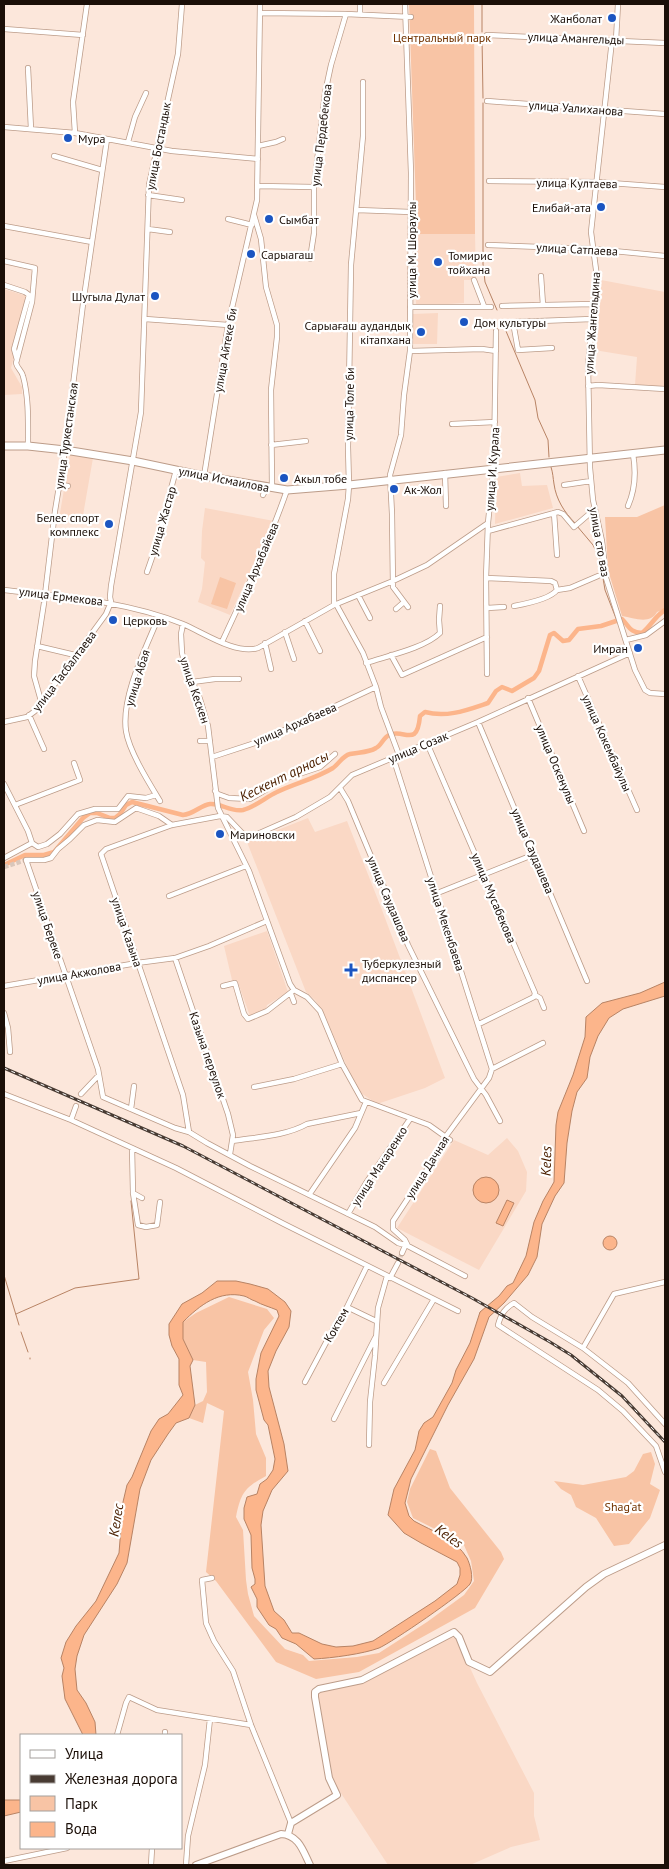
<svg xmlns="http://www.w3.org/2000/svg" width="669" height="1869" font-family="'PT Sans',sans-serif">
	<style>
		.built { fill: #fad8c5 }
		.green { fill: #f8c4a5 }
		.water { fill: #fcb58b; stroke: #b88364 }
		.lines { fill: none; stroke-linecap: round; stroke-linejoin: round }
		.stream { stroke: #b88364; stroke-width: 1 }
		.canal { stroke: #fcb58b; stroke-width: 4.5 }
		.street-tunnel { stroke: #dac7bb; stroke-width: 4.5; stroke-dasharray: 4.5 2; stroke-linecap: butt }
		.street-casing { stroke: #bc9c89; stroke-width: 6 }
		.secondary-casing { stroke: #bc9c89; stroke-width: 8 }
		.primary-casing { stroke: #bc9c89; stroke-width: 9 }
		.street { stroke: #fff; stroke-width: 4.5 }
		.secondary { stroke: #fff; stroke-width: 6 }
		.primary { stroke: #fff; stroke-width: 7 }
		.rail-casing { stroke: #483b33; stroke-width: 3 }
		.rail { stroke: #fff; stroke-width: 1; stroke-dasharray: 4; stroke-linecap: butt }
		.poi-dot { fill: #1b55c1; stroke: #fff; stroke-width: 2 }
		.labels { text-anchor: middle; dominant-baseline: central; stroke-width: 4.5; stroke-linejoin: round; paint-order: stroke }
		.poi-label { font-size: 12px; fill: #1b0f08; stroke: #fff; text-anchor: start }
		.park-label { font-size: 12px; fill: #713300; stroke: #fff }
		.street-label { font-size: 12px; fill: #1b0f08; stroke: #fff }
		.water-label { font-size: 14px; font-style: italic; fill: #4c2000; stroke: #fff }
	</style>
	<rect width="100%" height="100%" fill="#fce7db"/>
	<path class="built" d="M417 234H475L476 280H464V303L416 306Z
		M601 280 665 292V387L635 385 637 357 594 350Z
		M4 289 30 297 11 368 22 387V394L4 395Z
		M438 313 437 344H413V314Z
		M70 454 93 458 82 521 59 519Z
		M520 473 522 486 547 485 553 508 495 524 496 477Z
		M205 508 274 521 230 615 198 602 202 589 205 562 201 558 202 531Z
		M308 818 315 832 347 821 382 910 445 1078 425 1088 377 1104 358 1091 322 1010 315 1000 306 992 247 842Z
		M267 931 288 992 267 1005 266 1009 250 1016 237 980H232L224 946Z
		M507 1138 518 1151 527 1172 526 1191 479 1270 397 1228 454 1140 488 1155Z
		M451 1637 457 1639 477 1683 534 1793V1816L540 1840 511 1847 470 1865H388L331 1778 317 1696 321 1691 364 1683Z"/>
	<path class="green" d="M409 4H474L475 234H417Z
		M665 505V609L657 612C650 625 634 618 622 616L608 570 605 517H637Z
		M220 577 236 583 227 609 211 604Z
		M229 1297 267 1309 274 1318 264 1330 248 1372 253 1400 256 1434 266 1458V1476C244 1488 241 1493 236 1517L243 1530 246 1580 248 1594 254 1616 285 1649 303 1655 309 1661 357 1657 379 1653 427 1622 464 1595 474 1581 471 1561 463 1543 413 1518 407 1502 410 1489 430 1449 436 1451 450 1488 501 1552 504 1559 475 1608 359 1672 316 1679 276 1662 216 1581 206 1572 224 1411 207 1403 203 1423 189 1418 195 1405 203 1401 207 1392 206 1362 193 1360 183 1339V1322L196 1313Z
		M651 1452 655 1464 650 1484 660 1490 650 1518 629 1544 614 1546 596 1518 576 1507 571 1495 561 1489 554 1481 583 1485 626 1477 634 1471 643 1454Z"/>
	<path class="water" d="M665 982V996L623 1009 609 1018 598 1036 590 1057 587 1078 577 1092 572 1111 567 1143 564 1183 555 1196 542 1224 537 1257 528 1275 504 1303 489 1317 474 1359 448 1405 411 1479 405 1503 409 1516 414 1521C432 1531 456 1539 467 1558 470 1564 474 1578 470 1584 464 1593 391 1643 379 1648 363 1654 332 1658 314 1659L296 1644 282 1638 276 1629 269 1625 257 1607V1599L251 1587 255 1584V1579L252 1568 251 1535 244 1519V1508L247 1497 257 1494 260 1484 267 1479 273 1470 275 1459 268 1425 264 1420 256 1390V1379L261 1353 279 1316 277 1310C270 1307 262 1305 255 1301 251 1300 248 1297 244 1296 219 1290 200 1305 183 1322V1339L193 1360 190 1366 195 1405 189 1418 176 1423 168 1434 151 1460 140 1489 127 1563 117 1584 84 1635 77 1656 75 1669 77 1690 86 1703 95 1722 96 1735H83L65 1699 62 1676 64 1668 61 1658 66 1642 76 1626 96 1601 119 1553 123 1502 127 1485 132 1477 151 1431 159 1419 168 1414 183 1395 179 1385V1359L172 1346 169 1335V1324L182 1304 202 1293 217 1281H236L250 1284 268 1289 285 1302 291 1311 289 1327 276 1351 268 1371 269 1387 284 1444 288 1471 272 1490 263 1511 261 1525 265 1586 274 1611 284 1620 292 1633H299L322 1644 336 1647 353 1646 373 1641 435 1601 457 1584 460 1575V1568L457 1562 421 1543 404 1533 388 1515 394 1489 415 1450 419 1431 424 1423 433 1417 452 1383 456 1370 470 1343 480 1312 499 1296 507 1286 513 1283 526 1256 534 1222 543 1201 554 1182 556 1125 558 1112 573 1075 585 1037 586 1017 602 1003 640 993Z
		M473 1190a13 13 0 1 1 26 0a13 13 0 1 1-26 0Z
		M507 1200 514 1203 503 1226 496 1223Z
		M603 1243a7 7 0 1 1 14 0a7 7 0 1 1-14 0Z
		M4 1800H21V1812L4 1816Z"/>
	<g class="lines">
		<path class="stream" d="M482 4V32
			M482 37 483 98
			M483 103V264L485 282 497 310
			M503 324 535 400 538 418 548 440 549 457
			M551 467C553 473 553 478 554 484 556 499 564 512 575 523
			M577 526 593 545 600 559
			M602 572 605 590 617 621
			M4 1275 19 1325
			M16 1314 75 1288 139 1279 131 1201
			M21 1332 28 1352
			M30 1358V1359"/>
		<path class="canal" d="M4 865 25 855H44L54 852 83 818 90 813H97L110 818H115L120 814 126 805 132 802 183 815C194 814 201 805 210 804 222 803 229 812 243 810 255 807 266 797 277 792 295 783 315 779 333 768 339 764 342 756 350 754 358 752 368 753 376 748 381 746 383 738 389 735 404 728 417 749 420 716L425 712C447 718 467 710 488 703L496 691 502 687 512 691 534 678 539 671 550 635 554 633 563 641 569 640 578 629 601 626 622 619C630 627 629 632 642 633 651 626 655 616 665 610"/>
		<path class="street-tunnel" d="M4 867 26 860
			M398 1263 402 1253"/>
		<g class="street-casing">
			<path id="street" d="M405 4 411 173 410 351 404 395 401 435 390 475 392 514 393 587 408 607
				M260 13 346 14 411 17
				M360 14V4
				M4 29 83 35
				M487 35 665 43
				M612 40 591 232 597 277 588 365 590 468 593 500 602 541 606 578 635 670 645 690 650 693 665 694
				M616 40 618 4
				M28 68 31 129
				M487 101 665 114
				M4 127 75 133 172 151 258 159
				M75 133 73 102 87 4
				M128 142 135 117 146 93
				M258 146 276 142 283 139
				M54 156 102 170
				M489 181 597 182 665 187
				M258 186 314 187
				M148 195 182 200
				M357 210 411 212
				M254 215 261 239 266 287 277 325V337L271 390 272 488
				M228 219 252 225
				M4 226 92 242
				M148 229 170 232
				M488 245 593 249 665 256
				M310 259 314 233V187L325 93 331 65 346 14
				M4 261 35 268 32 302 16 363C17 368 22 371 23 376 29 398 28 423 28 446
				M541 276 543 305
				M474 280 484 306
				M4 285 25 292 29 295 14 349 17 360
				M502 306 594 304
				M410 307H491
				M145 319 228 325
				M552 348 518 350 513 322 592 319
				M410 351 482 349 496 351
				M588 386 598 385 665 389
				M452 424 495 422
				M271 445 306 441
				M445 473 446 506
				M204 476 228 325 257 200 260 4
				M60 485 68 486
				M564 485 591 481
				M263 495 267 487
				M628 506C635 490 636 471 633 454
				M554 513 557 555
				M488 531 558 512 563 514 574 527 588 515 594 508
				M147 572 155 549 176 470
				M486 578 551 581 555 583 557 590
				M4 590C64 597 126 601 183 624 204 633 236 655 258 648L334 605 393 581 427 565 488 523
				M557 590 570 588 598 576
				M358 595 370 618
				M336 604 363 653 376 687 381 707 399 755
				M334 605V574L348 499 349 485 348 447 351 265 363 136V82
				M514 606C525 604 550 599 557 590
				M487 608 504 607
				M396 609 404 602
				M159 616C146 648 121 696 126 731 129 751 149 783 160 801
				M305 621 320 651
				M183 624 181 634 182 653 186 668 200 699 208 726 218 808 249 871 290 984 294 990 307 997 320 1011 342 1064 362 1100 429 1125 450 1140
				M285 632 294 659
				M626 640 646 635 665 621
				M222 642C245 592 269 542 287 490
				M265 643 271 669
				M37 646 75 655
				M391 655 402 675 487 637
				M366 663C387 656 425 648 440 633L439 620 440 606
				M487 674 486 578 488 523 494 463 496 331
				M578 676 637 810
				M192 682 215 679H239
				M528 698 584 831
				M41 701 34 676 35 661 44 603 55 511 65 450 83 304 107 139
				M29 715 44 749
				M4 722 27 717 35 711 106 614 111 602 110 597 111 586 141 412 149 185 178 54 182 4
				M478 722 587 981
				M200 741H210
				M427 743 535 993 534 997 479 1024
				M212 757 261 741 376 687
				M393 757 492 1069 489 1078 446 1136 438 1153 393 1221V1229L405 1240 408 1246
				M4 784 28 831 32 843
				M340 788 348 801 408 945 474 1079 486 1095 500 1121
				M215 791 218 794 229 798 250 799 284 779 320 767 335 754
				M15 805 80 780 74 763
				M220 816 227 817 245 836 249 837 255 835 296 817 330 797 352 775 478 722 630 653
				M172 825 159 816 136 808 115 822 97 820 84 825 70 839 58 849 51 858 44 860H26L98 1069 103 1097 175 1128 189 1132 207 1143 250 1166 375 1227 398 1243 408 1246 465 1276
				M32 843 38 847 47 844 60 834 78 814 95 809H118L128 796 146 798 156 795
				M4 858 32 843
				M435 894 535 854
				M169 896 246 866
				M175 958 228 1114 233 1135 230 1154
				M4 986 137 963 175 958 209 946 267 921
				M223 986 235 983 244 1014 248 1019 267 1011 294 990
				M291 994 294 1002
				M535 995 540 998 544 1008
				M4 1013 8 1028 10 1052
				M492 1069 543 1043
				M254 1087 294 1079 342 1064
				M4 1094 71 1120 176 1168 284 1224 458 1311
				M81 1094 99 1075
				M131 1109 134 1086
				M71 1120 76 1106
				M189 1132 183 1095 101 854 106 849 172 825 220 816
				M232 1141C256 1137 286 1136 307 1124L361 1113
				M132 1148 133 1193 138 1225 146 1227 157 1225 160 1202
				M133 1193 142 1198
				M309 1195 355 1128 366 1102
				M348 1214 366 1183 410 1119
				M402 1253 405 1246
				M390 1278 398 1263
				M347 1307 376 1321
				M583 1348 614 1294 665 1282
				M305 1382 338 1320 347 1307 367 1266
				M384 1383 434 1299
				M334 1419 375 1338
				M665 1424 628 1383 583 1348 532 1317 514 1303C505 1308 501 1314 498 1325L598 1390 623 1411 656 1446 665 1472
				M369 1445 370 1402 375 1356 378 1308 387 1276
				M212 1578 202 1580 206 1623 214 1641 233 1671 251 1725 291 1823
				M117 1735 126 1703 129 1697 157 1710 251 1725
				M165 1735V1732
				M4 1861 67 1848
				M151 1865 152 1848
				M186 1865 188 1836 205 1765 210 1719"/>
		</g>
		<g class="secondary-casing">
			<path id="secondary" d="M288 1834 291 1823 337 1795 329 1778 315 1697V1692L319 1689 362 1680 454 1632 459 1637 469 1662 490 1672 586 1587 604 1574 665 1545
				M196 1865 281 1834C299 1835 303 1851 310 1865"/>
		</g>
		<g class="primary-casing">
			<path id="primary" d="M4 446H28L65 450 133 461 204 476 287 490 349 485 665 450"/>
		</g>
		<use href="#street" class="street"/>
		<use href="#secondary" class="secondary"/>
		<use href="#primary" class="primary"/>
		<g class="rail-casing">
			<path id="rail" d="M4 1068 183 1146 472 1298 550 1342 571 1355 622 1396 665 1442"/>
		</g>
		<use href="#rail" class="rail"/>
	</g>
	<g class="poi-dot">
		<circle cx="612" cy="18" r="5"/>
		<circle cx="68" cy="138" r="5"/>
		<circle cx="601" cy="207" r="5"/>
		<circle cx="269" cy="219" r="5"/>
		<circle cx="251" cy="254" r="5"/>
		<circle cx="438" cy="262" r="5"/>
		<circle cx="155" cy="296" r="5"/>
		<circle cx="464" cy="322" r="5"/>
		<circle cx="421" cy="332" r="5"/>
		<circle cx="284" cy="478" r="5"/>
		<circle cx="394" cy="489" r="5"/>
		<circle cx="109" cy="524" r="5"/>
		<circle cx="113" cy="620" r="5"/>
		<circle cx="638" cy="648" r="5"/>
		<circle cx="220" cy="834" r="5"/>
		<path d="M348.5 962.5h5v5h5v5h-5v5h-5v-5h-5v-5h5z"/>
	</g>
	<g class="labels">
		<g class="poi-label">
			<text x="602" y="18" text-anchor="end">Жанболат</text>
			<text x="78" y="138">Мура</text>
			<text x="591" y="207" text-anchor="end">Елибай-ата</text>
			<text x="279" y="219">Сымбат</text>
			<text x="261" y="254">Сарыагаш</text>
			<text x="448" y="255">Томирис<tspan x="448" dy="14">тойхана</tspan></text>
			<text x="145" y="296" text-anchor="end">Шугыла Дулат</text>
			<text x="474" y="322">Дом культуры</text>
			<text x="411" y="325" text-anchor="end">Сарыағаш аудандық<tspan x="411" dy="14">кітапхана</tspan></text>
			<text x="294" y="478">Акыл тобе</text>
			<text x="404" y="489">Ак-Жол</text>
			<text x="99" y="517" text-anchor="end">Белес спорт<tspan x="99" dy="14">комплекс</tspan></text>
			<text x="123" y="620">Церковь</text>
			<text x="628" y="648" text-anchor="end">Имран</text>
			<text x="230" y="834">Мариновски</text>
			<text x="362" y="963">Туберкулезный<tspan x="362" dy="14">диспансер</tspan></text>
		</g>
		<g class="park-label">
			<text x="442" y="37">Центральный парк</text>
			<text x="623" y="1506">Shag‘at</text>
		</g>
		<g class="street-label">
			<text transform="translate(576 38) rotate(2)">улица Амангельды</text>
			<text transform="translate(576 108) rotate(4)">улица Уалиханова</text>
			<text transform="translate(321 135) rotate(-83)">улица Пердебекова</text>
			<text transform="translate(158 146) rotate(-79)">улица Бостандык</text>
			<text transform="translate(577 183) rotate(1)">улица Култаева</text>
			<text transform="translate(577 249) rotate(3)">улица Сатпаева</text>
			<text transform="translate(411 250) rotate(-90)">улица М. Шораулы</text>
			<text transform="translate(592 323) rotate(-86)">улица Жангельдина</text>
			<text transform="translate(225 350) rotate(-80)">улица Айтеке би</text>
			<text transform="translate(349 404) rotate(-89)">улица Толе би</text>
			<text transform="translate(66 436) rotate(-82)">улица Туркестанская</text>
			<text transform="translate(492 469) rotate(-86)">улица И. Курала</text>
			<text transform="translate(224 479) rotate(11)">улица Исмаилова</text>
			<text transform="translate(162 521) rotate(-74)">улица Жастар</text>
			<text transform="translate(600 542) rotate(80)">улица сто ваз</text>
			<text transform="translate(256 567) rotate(-67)">улица Архабайева</text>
			<text transform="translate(61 596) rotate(7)">улица Ермекова</text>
			<text transform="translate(64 671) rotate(-53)">улица Тасбалтаева</text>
			<text transform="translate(137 678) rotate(-73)">улица Абая</text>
			<text transform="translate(195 690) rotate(71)">улица Кескен</text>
			<text transform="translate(295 724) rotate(-24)">улица Архабаева</text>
			<text transform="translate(607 743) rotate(66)">улица Кокембайулы</text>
			<text transform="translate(418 747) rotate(-23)">улица Созак</text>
			<text transform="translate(556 764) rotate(67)">улица Оскенулы</text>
			<text transform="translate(533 851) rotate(67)">улица Саудашева</text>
			<text transform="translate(494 898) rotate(67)">улица Мусабекова</text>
			<text transform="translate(389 899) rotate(67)">улица Саудашова</text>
			<text transform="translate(446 924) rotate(72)">улица Мекенбаева</text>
			<text transform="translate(48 925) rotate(71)">улица Береке</text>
			<text transform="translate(127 932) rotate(71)">улица Казына</text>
			<text transform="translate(79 973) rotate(-10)">улица Акжолова</text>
			<text transform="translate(208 1055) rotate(71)">Казына переулок</text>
			<text transform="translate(379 1166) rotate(-57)">улица Макаренко</text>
			<text transform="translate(427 1167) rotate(-58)">улица Дачная</text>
			<text transform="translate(336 1325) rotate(-60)">Коктем</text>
		</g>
		<g class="water-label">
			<text transform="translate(284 776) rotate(-26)">Кескент арнасы</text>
			<text transform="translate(546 1161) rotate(-88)">Keles</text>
			<text transform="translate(116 1520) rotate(-81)">Келес</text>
			<text transform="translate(449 1536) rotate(36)">Keles</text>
		</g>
	</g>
	<rect width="669" height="1869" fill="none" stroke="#1b0f08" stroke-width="10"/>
	<rect x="20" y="1734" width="162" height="115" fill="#ffffff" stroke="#a49f9c"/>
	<rect x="30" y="1750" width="25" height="8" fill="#ffffff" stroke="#a49f9c"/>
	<text x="65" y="1759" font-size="15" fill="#1b0f08">Улица</text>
	<rect x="30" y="1775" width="25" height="8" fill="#483b33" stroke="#a49f9c"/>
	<text x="65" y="1784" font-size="15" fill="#1b0f08">Железная дорога</text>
	<rect x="30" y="1796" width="25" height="15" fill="#f8c4a5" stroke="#a49f9c"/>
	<text x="65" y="1809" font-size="15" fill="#1b0f08">Парк</text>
	<rect x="30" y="1822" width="25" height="15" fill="#fcb58b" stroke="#a49f9c"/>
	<text x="65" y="1834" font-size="15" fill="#1b0f08">Вода</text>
</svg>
